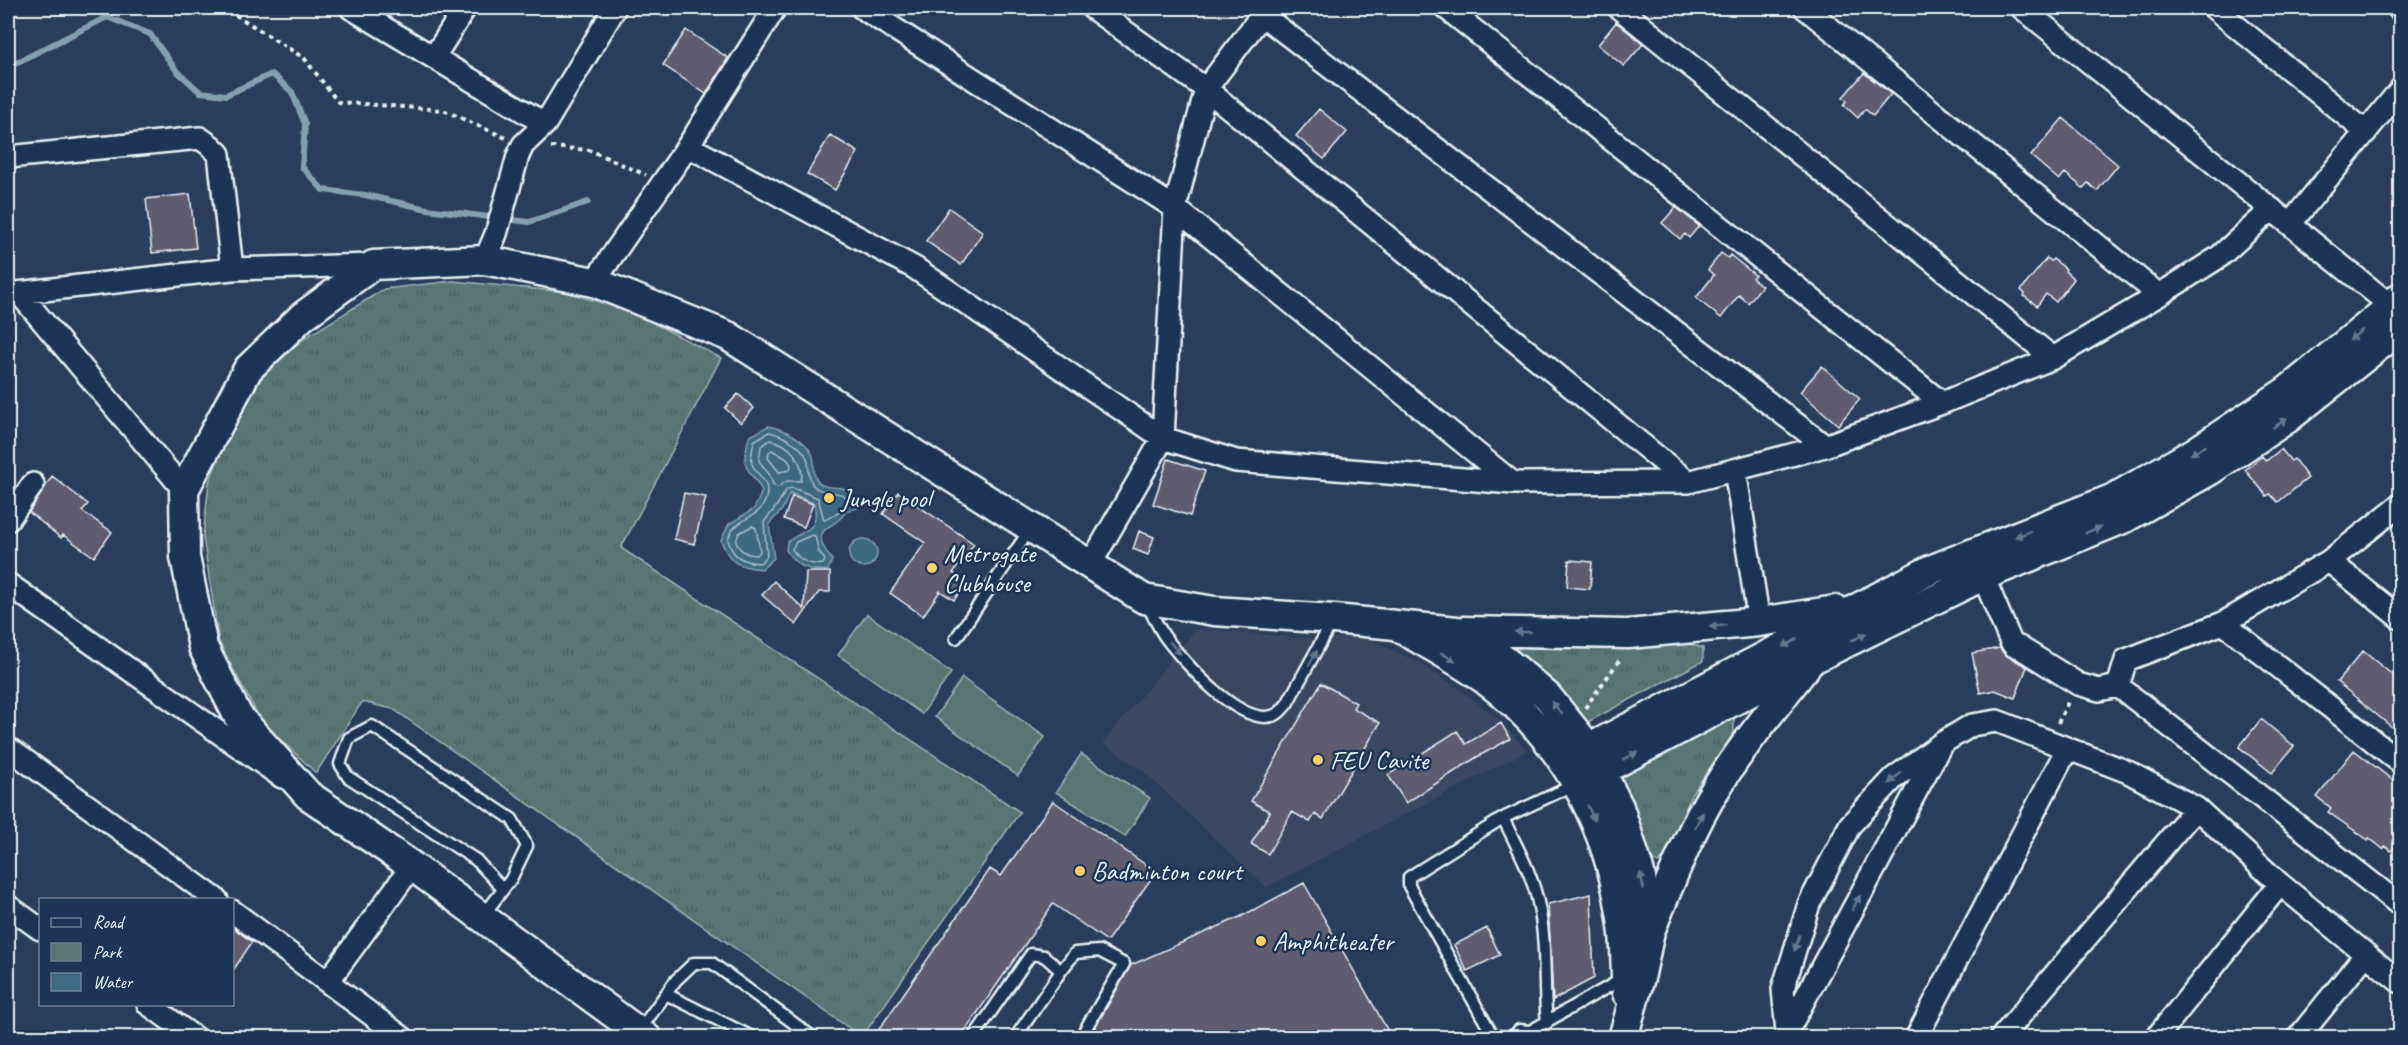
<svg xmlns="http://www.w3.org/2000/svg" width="2408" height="1045" font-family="Caveat,sans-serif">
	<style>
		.built { fill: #3b4662 }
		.grass { fill: url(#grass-tufts); stroke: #a0b3b6; stroke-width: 1.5 }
		.green { fill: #587573; stroke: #a0b3b6; stroke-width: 1.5 }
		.water { fill: #3e6a83; stroke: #82a0b2; stroke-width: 1.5 }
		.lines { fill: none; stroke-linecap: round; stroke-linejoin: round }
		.shore { stroke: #a4bbc9; stroke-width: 1.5 }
		.stream { stroke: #82a0b2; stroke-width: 6 }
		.building { fill: #615c6f; stroke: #e8f1f8; stroke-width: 1.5 }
		.lane-casing { stroke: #e8f1f8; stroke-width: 15 }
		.street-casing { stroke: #e8f1f8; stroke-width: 26 }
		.secondary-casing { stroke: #e8f1f8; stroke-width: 33 }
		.path { stroke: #e8f1f8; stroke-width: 4; stroke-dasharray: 4.5 4.5; stroke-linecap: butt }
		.lane { stroke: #1d3557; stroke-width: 10 }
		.street { stroke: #1d3557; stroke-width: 21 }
		.secondary { stroke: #1d3557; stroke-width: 28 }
		.oneway { fill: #64778f }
		.poi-dot { fill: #ffd166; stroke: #1d3557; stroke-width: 2 }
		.labels { text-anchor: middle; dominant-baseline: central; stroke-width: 5; stroke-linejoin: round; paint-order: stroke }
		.poi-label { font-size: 26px; fill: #e8f1f8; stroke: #1d3557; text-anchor: start }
	</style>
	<defs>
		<pattern id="grass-tufts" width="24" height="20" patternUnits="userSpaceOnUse" patternTransform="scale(1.5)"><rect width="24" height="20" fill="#587573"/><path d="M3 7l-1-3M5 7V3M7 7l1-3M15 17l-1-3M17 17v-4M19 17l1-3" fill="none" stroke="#4f5e5e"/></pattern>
	</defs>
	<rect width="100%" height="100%" fill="#2b3d5c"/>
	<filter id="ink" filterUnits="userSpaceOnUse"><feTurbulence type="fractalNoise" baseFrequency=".0167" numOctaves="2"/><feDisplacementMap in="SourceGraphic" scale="12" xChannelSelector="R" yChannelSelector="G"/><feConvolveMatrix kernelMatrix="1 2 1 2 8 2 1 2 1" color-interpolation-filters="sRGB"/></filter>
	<g filter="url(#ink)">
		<path class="built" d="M1196 629 1305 638H1366L1416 661 1465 693 1503 723 1527 751 1266 887 1142 770 1103 743Z"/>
		<path class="grass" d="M453 281 566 292 632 312 721 358 621 548 1020 812 862 1037 393 709 362 702 316 773 261 721 219 642 203 537 209 482 234 422 256 377 308 336 384 289Z
			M1686 643 1703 648V661L1582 725 1515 657 1518 649 1526 645Z
			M1723 712 1734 719V733L1691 795 1668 852 1659 863 1645 859 1636 838 1617 767Z"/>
		<path class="green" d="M867 614 951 673 922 714 838 655Z
			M962 678 1045 737 1018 776 935 717Z
			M1081 754 1150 798 1125 837 1056 792Z"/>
		<path class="water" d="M768 426C784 429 806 439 813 456 815 464 812 477 819 483 833 494 853 477 858 508L846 511C838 530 804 524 832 560L828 570C809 572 796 566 786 550L787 542C805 528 820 532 814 503L790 493 782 510 769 524 774 558 762 569C738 567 729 563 721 540L729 524 754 509 762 491C758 481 750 475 746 466 743 457 747 446 749 437Z
			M849 553a14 14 0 1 1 28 0a14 14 0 1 1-28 0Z"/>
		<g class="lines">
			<path class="shore" d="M769 432C782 435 801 444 807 458 810 467 807 476 813 485 823 497 843 487 849 502L838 513 824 520 818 498 793 488 787 489 776 507 764 522 767 556 760 563C743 562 732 557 728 540 729 536 731 531 734 528 746 515 765 516 767 492 768 480 756 474 752 464 750 457 753 448 754 441Z
				M770 440C790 443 805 462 801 481H787L778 487 774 486 769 474 759 461 761 446Z
				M772 450 787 459 791 465 790 470 779 472 768 458 769 452Z
				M752 526 756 528 760 552 757 555C747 555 739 551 736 541L739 533Z
				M812 535 815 536 819 552 825 560 823 564C810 566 799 560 792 549L796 542Z"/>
			<path class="stream" d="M8 67 107 17 150 34 176 70 200 92 226 95 272 74 292 92 305 124 302 167 323 190 365 195 427 209 529 222 588 202"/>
		</g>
		<path class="building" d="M1616 22 1643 44 1624 66 1598 45Z
			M686 30 728 58 706 94 663 65Z
			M1864 73 1891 94 1873 116 1865 109 1858 118 1844 105 1847 101 1843 97Z
			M1319 109 1347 132 1324 159 1296 136Z
			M2063 118 2118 165 2097 191 2088 183 2083 188 2065 173 2059 180 2031 156Z
			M830 135 858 152 835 190 807 174Z
			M190 194 196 248 152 253 146 199Z
			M1676 207 1699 226 1689 238 1685 234 1680 239 1662 223Z
			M949 208 983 232 961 265 926 241Z
			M1721 253 1728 258 1730 255 1755 275 1752 278 1762 286 1748 303 1739 295 1721 318 1696 298 1714 275 1708 270Z
			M2047 258 2051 261 2053 259 2066 269 2065 271 2074 279 2056 302 2046 294 2037 306 2024 296 2025 294 2021 290Z
			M1822 366 1860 399 1838 425 1800 392Z
			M738 394 754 408 741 423 725 408Z
			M2281 449 2291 461 2294 459 2308 478 2278 502 2270 494 2267 496 2245 470 2262 456 2266 461Z
			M1168 459 1205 471 1190 516 1153 504Z
			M52 476 88 504 82 511 112 532 94 557 63 535 61 538 29 512Z
			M898 492 974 544 953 573 967 582 954 600 940 591 923 616 890 593 925 543 883 514Z
			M684 493 706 497 694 544 674 539Z
			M792 496 813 504 804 527 784 519Z
			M1139 531 1154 537 1148 555 1133 549Z
			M1569 560 1592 562 1590 589 1567 587Z
			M806 572H830V592H819L796 625 762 595 774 581 804 609Z
			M2000 648 2004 654 2027 667 2015 698 1995 690 1980 693 1972 653Z
			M2363 651 2400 681V734L2337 682Z
			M1321 683 1356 703 1353 708 1380 723 1323 819 1315 814 1310 822 1292 812 1268 854 1251 844 1270 812 1251 801Z
			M2261 719 2294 746 2272 773 2239 747Z
			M1501 723 1510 739 1477 757 1406 803 1388 775 1457 731 1466 744Z
			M2354 750 2400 786V839L2391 851 2385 846 2383 849 2369 838 2368 840 2328 812 2331 808 2317 797Z
			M1053 801 1156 872 1107 941 1053 904 960 1038H873L990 869 1001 876Z
			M1304 883 1392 1038H1089L1131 965 1240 917Z
			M1591 894 1594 978 1553 1000 1548 904Z
			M232 927 252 942 232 972Z
			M1487 928 1500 955 1467 971 1454 945Z"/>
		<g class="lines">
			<g class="lane-casing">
				<path id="lane" d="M1147 605C1153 615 1158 627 1165 637 1182 660 1244 732 1277 714 1281 712 1284 707 1287 704L1332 622
					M956 638 1031 528
					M1503 818C1517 847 1533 875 1539 907 1547 945 1543 984 1547 1023
					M483 916 511 879 527 846 512 819 372 726 349 738 340 764 348 777 476 860 503 889
					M1061 971 1075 953 1099 951 1124 964 1080 1038
					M666 994 754 1038
					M639 1031 676 980 694 963H712L814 1038
					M1530 1031 1624 978
					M1512 1037 1493 1036 1409 886V877L1503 818 1576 784
					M973 1038 1031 954 1044 956 1061 971 1015 1038
					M1512 1038 1519 1030 1530 1031 1535 1038"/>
			</g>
			<g class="street-casing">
				<path id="street" d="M351 8 545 124 615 8
					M862 8 1175 208 1513 483
					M1092 8 1206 89 1688 482
					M1446 8 1942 403
					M1619 8 2053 358
					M1805 8 2159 295
					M2022 8 2400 313
					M2214 8 2366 132
					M2398 8 2400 9
					M1262 15 1825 446
					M434 57 465 8
					M688 146 915 268 1163 438 1236 461 1513 483 1688 482 1825 446 1942 403 2053 358 2159 295 2219 257 2272 209
					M8 157 200 138 211 146 219 154 232 269
					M2290 224 2400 90
					M485 260 496 234 518 156 523 145 545 124
					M594 282 688 146 775 8
					M19 293 184 490
					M8 294 232 269 373 265
					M1735 470 1759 622
					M8 520 33 484
					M2329 561 2400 618
					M1090 565 1163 438 1175 208 1206 89 1267 8
					M1983 576 2010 640 2014 646 2019 647 2078 684 2099 690 2118 686
					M8 584 282 777
					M2223 623 2400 762
					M2118 686 2400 905
					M2118 686 2126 660 2223 623 2329 561 2400 505
					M1942 743 1787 1032 1783 989 1809 904 1850 825 1894 778 1942 743 1972 725 1997 721 2128 772 2196 808 2280 884 2400 982
					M8 748 217 900
					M8 906 40 929
					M232 911 403 1038
					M329 980 412 866
					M148 1004 195 1038
					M1916 1038 2067 749
					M2001 1038 2196 808
					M2156 1038 2280 884
					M2298 1038 2366 954"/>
			</g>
			<g class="secondary-casing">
				<path id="secondary" d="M1402 629C1429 645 1458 660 1484 679 1566 739 1613 833 1624 934 1626 954 1625 973 1627 993
					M1464 631 1628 634 1759 622 1836 610
					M1565 761 1930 570 2114 498 2195 452 2287 391 2392 306 2400 297
					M1578 783 1811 660 1983 576 2125 518 2209 471 2288 418 2400 329
					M1650 931C1670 884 1688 834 1715 790 1741 747 1774 708 1805 668
					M647 1038 412 866 308 795 238 716 203 647 185 557 184 490 248 369 303 316 373 265 485 260 594 282 728 336 1144 599 1214 611 1334 619 1457 631 1490 649 1518 671 1548 697 1589 748 1619 807 1640 873 1650 931 1641 974 1623 1038"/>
			</g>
			<path class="path" d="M219 8 231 12 304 58 338 102 443 110 506 138
				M8 10 15 8
				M551 147 589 150 646 175
				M1585 708 1621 658
				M2058 723 2069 700"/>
			<use href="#lane" class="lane"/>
			<use href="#street" class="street"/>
			<use href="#secondary" class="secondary"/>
		</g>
		<defs><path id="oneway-solid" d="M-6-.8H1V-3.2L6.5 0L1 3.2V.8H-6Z" transform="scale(1.5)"/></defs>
		<g class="oneway">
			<use href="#oneway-solid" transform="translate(2356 335) rotate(141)"/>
			<use href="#oneway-solid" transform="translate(2280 423) rotate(-34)"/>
			<use href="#oneway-solid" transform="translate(2198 450) rotate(148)"/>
			<use href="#oneway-solid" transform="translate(2093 530) rotate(-21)"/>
			<use href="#oneway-solid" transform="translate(2023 534) rotate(159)"/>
			<use href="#oneway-solid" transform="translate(1718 626) rotate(174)"/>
			<use href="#oneway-solid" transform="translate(1523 632) rotate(-179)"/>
			<use href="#oneway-solid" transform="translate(1859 637) rotate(-26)"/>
			<use href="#oneway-solid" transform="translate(1790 643) rotate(152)"/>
			<use href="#oneway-solid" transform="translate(1175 648) rotate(49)"/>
			<use href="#oneway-solid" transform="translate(1448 657) rotate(31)"/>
			<use href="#oneway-solid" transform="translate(1313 658) rotate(-61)"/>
			<use href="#oneway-solid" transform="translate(1557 708) rotate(-131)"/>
			<use href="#oneway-solid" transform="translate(1630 756) rotate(-28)"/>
			<use href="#oneway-solid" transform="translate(1895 778) rotate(139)"/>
			<use href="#oneway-solid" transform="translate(1591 813) rotate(66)"/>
			<use href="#oneway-solid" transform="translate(1699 820) rotate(-63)"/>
			<use href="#oneway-solid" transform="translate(1642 881) rotate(-102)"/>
			<use href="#oneway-solid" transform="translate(1856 903) rotate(-62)"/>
			<use href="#oneway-solid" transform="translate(1797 943) rotate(108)"/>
		</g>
	</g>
	<g class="poi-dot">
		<circle cx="829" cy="498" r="6"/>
		<circle cx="932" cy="568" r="6"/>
		<circle cx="1318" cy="760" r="6"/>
		<circle cx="1080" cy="871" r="6"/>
		<circle cx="1261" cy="941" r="6"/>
	</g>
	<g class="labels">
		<g class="poi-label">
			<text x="841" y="498">Jungle pool</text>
			<text x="944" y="553">Metrogate<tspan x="944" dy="30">Clubhouse</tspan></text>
			<text x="1330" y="760">FEU Cavite</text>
			<text x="1092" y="871">Badminton court</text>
			<text x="1273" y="941">Amphitheater</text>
		</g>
	</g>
	<rect width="2408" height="1045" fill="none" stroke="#1d3557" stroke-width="30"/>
	<rect x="15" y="15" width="2378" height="1015" fill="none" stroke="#e8f1f8" stroke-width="2" filter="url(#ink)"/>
	<rect x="39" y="898" width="195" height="108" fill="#1d3557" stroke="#6e8097" stroke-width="1.5"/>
	<rect x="51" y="918" width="30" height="9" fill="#1d3557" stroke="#6e8097" stroke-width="1.5"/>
	<text x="93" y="928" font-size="18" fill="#e8f1f8">Road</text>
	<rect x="51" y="943" width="30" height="18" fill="#587573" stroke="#6e8097" stroke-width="1.5"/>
	<text x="93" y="958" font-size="18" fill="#e8f1f8">Park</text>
	<rect x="51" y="973" width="30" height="18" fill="#3e6a83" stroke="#6e8097" stroke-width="1.5"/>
	<text x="93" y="988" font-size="18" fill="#e8f1f8">Water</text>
</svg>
